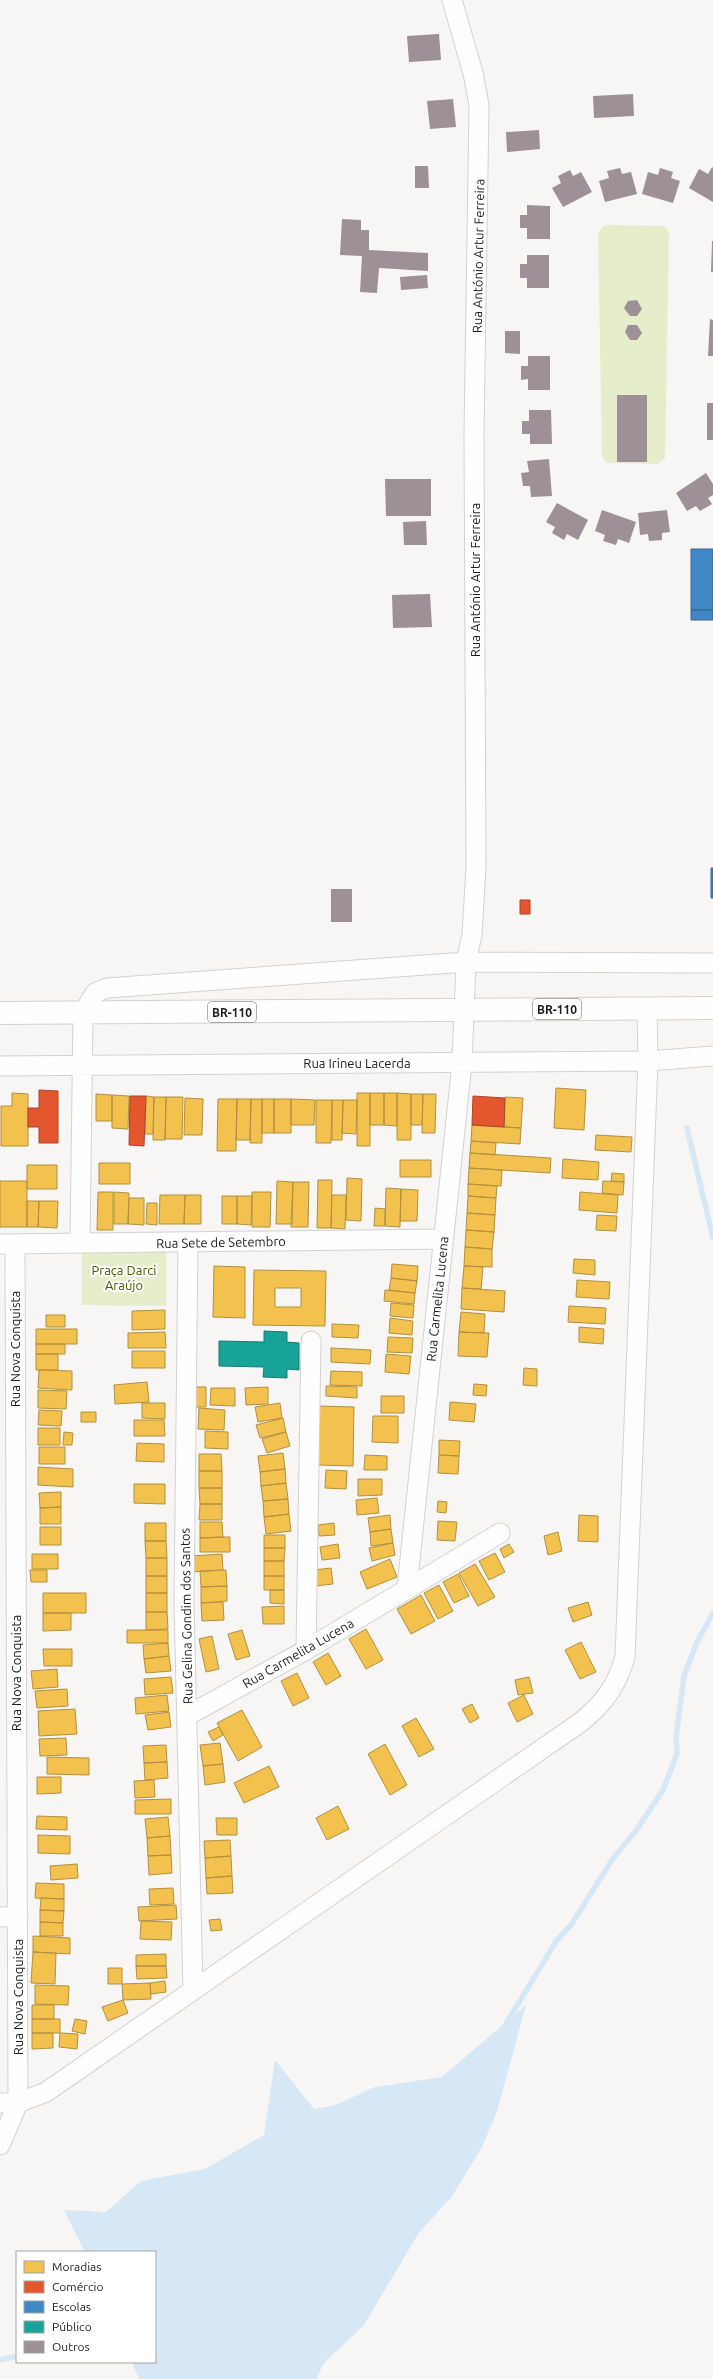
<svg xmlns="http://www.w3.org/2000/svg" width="713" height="2379" font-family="Ubuntu,sans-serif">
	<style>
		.green { fill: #e5edca }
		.water { fill: #d6e7f6 }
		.homes { fill: #f2c14e; stroke: #b2903f; fill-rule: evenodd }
		.shops { fill: #e4572e; stroke: #a84528 }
		.schools { fill: #3f88c5; stroke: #346892 }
		.public { fill: #17a398; stroke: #187a72 }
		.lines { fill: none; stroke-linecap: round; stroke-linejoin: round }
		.stream { stroke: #d6e7f6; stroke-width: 5.5 }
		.building { fill: #9d9096 }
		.street-casing { stroke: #d3d2d1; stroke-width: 21 }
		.primary-casing { stroke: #d3d2d1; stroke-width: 24 }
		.street { stroke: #fefefe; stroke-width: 19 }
		.primary { stroke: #fefefe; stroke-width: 22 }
		.labels { text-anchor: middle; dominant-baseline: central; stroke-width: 4; stroke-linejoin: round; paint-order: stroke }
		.shield { fill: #fff; stroke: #60605f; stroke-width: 1 }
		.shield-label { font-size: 12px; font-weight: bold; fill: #1c1c1b }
		.street-label { font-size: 13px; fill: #1c1c1b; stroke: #fff }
		.park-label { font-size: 13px; fill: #4d5a02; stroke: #fff }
	</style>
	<rect width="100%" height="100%" fill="#f7f6f5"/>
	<path class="green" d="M605 225 664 226 669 233 665 458 658 464 607 463 602 457 598 232Z
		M82 1249 166 1250V1306L82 1305Z"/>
	<path class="water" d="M526 2005 497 2112 481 2149 452 2196 418 2234 364 2325 324 2363 316 2379H139L132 2362H155V2252H85L64 2210 106 2212 141 2181 205 2169 264 2135 275 2060 314 2109 336 2105 375 2087 442 2077Z"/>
	<path class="homes" d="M556 1088 586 1090 584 1130 554 1128Z
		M12 1093 28 1094V1146H1V1106H12Z
		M357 1093H370V1146H357Z
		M370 1093H384V1125H370Z
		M384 1093H397V1126L384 1125Z
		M397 1093 411 1094V1140H397Z
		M96 1094 112 1095V1121H96Z
		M411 1094H423L422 1125H411Z
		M423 1094H436L435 1133H422Z
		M112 1095 129 1096 128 1129 112 1128Z
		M146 1096 154 1097 153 1134H145Z
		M154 1097H166L165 1140H153Z
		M166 1097H183L182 1139H165Z
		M505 1097 523 1098 521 1128 504 1127Z
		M185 1098 203 1099 202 1135H184Z
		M218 1099H237L236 1151H217Z
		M237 1099H251L250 1140H236Z
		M251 1099H262V1143H250Z
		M262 1099H274V1133H262Z
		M274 1099H291V1133H274Z
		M291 1099 315 1100 314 1125H291Z
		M316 1100H332L331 1143H316Z
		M332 1100H343L342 1140H332Z
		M343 1100H357L356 1134 342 1133Z
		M472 1125 521 1128 520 1144 471 1141Z
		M596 1135 632 1137 631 1152 595 1150Z
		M471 1141 496 1143 495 1155 470 1153Z
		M470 1153 551 1158 550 1173 469 1168Z
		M563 1159 599 1162 598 1180 562 1178Z
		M400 1160H431V1177H400Z
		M99 1163H130V1184H99Z
		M27 1165H57V1189H27Z
		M469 1168 502 1170 501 1186 468 1184Z
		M612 1173 624 1174V1182L611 1181Z
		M347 1178 362 1179 361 1221 346 1220Z
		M318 1180H332L331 1228H317Z
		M0 1181H27V1227H0Z
		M277 1181 293 1182 292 1224H276Z
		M603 1181 624 1182 623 1195 602 1193Z
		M293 1182H309L308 1227H291Z
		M468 1184 497 1186 496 1198 468 1196Z
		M386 1188 401 1189 400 1227 385 1226Z
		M401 1189 418 1190 417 1221H400Z
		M98 1192H113V1230H97Z
		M114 1192 129 1193 128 1224H114Z
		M252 1192H271L270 1227H252Z
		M580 1192 618 1195 617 1213 579 1210Z
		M160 1195H185L184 1224H159Z
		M185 1195H201V1224H184Z
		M332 1195H346L345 1229 331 1228Z
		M222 1196H237V1224H222Z
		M237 1196H252L251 1225 237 1224Z
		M468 1196 496 1198 495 1215 467 1213Z
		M129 1198H144V1225L128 1224Z
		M27 1201H39L38 1227H27Z
		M39 1201H58L57 1228 38 1227Z
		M147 1203H157V1225L146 1224Z
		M375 1208 385 1209V1226H374Z
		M467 1213 495 1215 494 1232 466 1230Z
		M597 1215 617 1216 616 1231 596 1230Z
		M466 1230 494 1232 492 1249 465 1247Z
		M465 1247 492 1249V1267L464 1266Z
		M574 1259 595 1260V1275L573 1273Z
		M392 1264 418 1266 417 1281 391 1278Z
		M214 1266 245 1267V1318L213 1317Z
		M464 1266 483 1267 481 1289 462 1288Z
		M254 1270 326 1271 325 1326 253 1325ZM275 1288H301V1307H275Z
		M391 1278 417 1281 415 1293 389 1290Z
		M577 1280 610 1282 609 1299 576 1297Z
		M462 1288 505 1291 504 1312 461 1309Z
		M385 1290 415 1293 414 1304 384 1301Z
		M391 1303 414 1305 413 1318 390 1316Z
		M569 1306 606 1308 605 1324 568 1322Z
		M165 1310V1329L132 1330V1311Z
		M461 1312 485 1314 484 1333 459 1332Z
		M46 1315H65V1327H46Z
		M390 1318 413 1321 412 1335 389 1333Z
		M332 1324 359 1325 358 1338 332 1337Z
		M579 1327 604 1329 603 1344 579 1342Z
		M36 1329H77V1344H36Z
		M165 1332 166 1348H128V1333Z
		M459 1332 489 1333 487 1357 458 1356Z
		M388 1337 413 1338 412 1353 387 1352Z
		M36 1344H65V1354H36Z
		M331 1348 371 1350 370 1364 331 1362Z
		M132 1351H165V1368H132Z
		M36 1354H58V1370H36Z
		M386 1354 411 1356 409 1374 385 1372Z
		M524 1368 537 1369V1386L523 1385Z
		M39 1370 72 1371V1390L38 1388Z
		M331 1371 362 1372V1386L330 1385Z
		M147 1382 149 1402 115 1404 114 1385Z
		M474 1384 487 1385 486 1396 473 1395Z
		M326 1386 357 1387V1398L326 1396Z
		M196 1387H206V1407H195Z
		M268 1387V1404L246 1405 245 1388Z
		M211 1388H235V1406L210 1405Z
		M38 1390 67 1391 66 1409 38 1408Z
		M381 1396H404V1413H381Z
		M450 1402 476 1404 474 1422 449 1420Z
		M142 1403H165V1419L142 1418Z
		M280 1403 282 1418 258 1422 255 1407Z
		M319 1406 354 1407 353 1466 318 1465Z
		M199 1408 225 1410 224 1430 198 1429Z
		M39 1410 62 1411 61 1426 38 1425Z
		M81 1412H96V1422H81Z
		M373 1416H398V1443L372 1442Z
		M283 1418 286 1432 260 1438 256 1425Z
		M134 1420H164L165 1436H134Z
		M38 1428H60V1445H38Z
		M205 1431 228 1432V1449L205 1448Z
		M64 1432 73 1433 72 1445H63Z
		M286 1432 290 1446 267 1453 262 1439Z
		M439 1440 460 1441 459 1456 439 1455Z
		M137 1443 164 1444V1462L136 1461Z
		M39 1447H65V1464H39Z
		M283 1453 285 1469 260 1472 258 1456Z
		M199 1454H221L222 1471H199Z
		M365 1455 387 1456V1470H364Z
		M439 1455 459 1456 458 1474 438 1473Z
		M38 1467 73 1469V1487L38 1485Z
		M285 1469 286 1483 261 1486 260 1472Z
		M326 1470 347 1471 346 1489 325 1488Z
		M199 1471H222V1488H199Z
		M358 1479H382V1495L358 1496Z
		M286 1483 288 1499 263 1501 261 1486Z
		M134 1484H165V1504L134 1503Z
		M199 1488H222V1504H200Z
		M61 1492V1507L40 1508 39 1493Z
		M377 1498 379 1513 357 1515 356 1500Z
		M288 1499 289 1514 264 1517 263 1501Z
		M438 1501 447 1502 446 1513 437 1512Z
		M200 1504H222V1520H199Z
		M61 1507V1524H40V1508Z
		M289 1514 291 1531 266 1534 264 1517Z
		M390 1515 391 1529 370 1532 368 1518Z
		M579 1515 598 1516V1542L578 1541Z
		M438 1521 457 1522 455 1541 437 1540Z
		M200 1522H222L223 1537 200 1538Z
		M145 1523H166V1541H145Z
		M334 1523 335 1535 319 1536 318 1525Z
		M40 1527H61V1545H40Z
		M391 1529 393 1543 371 1546 370 1532Z
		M558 1532 562 1551 548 1555 544 1536Z
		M264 1535H285V1548H264Z
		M223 1537H230V1552H200V1538Z
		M145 1541H166L167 1558H146Z
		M393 1543 395 1555 372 1561 369 1548Z
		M338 1544 340 1558 322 1560 320 1547Z
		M509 1544 514 1552 504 1558 500 1549Z
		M264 1548H285L284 1561H264Z
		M495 1553 505 1572 489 1580 479 1561Z
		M32 1554H58V1569H32Z
		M222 1554 223 1570 191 1572V1556Z
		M146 1558H167V1576H146Z
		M390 1559 397 1577 367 1589 360 1572Z
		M264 1561H284V1576H264Z
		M475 1564 495 1597 478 1606 459 1573Z
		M331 1568 333 1584 315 1586 313 1570Z
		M30 1570H47V1582H31Z
		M226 1570 227 1586 201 1587 200 1571Z
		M458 1574 469 1596 454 1603 443 1582Z
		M146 1576H167V1593H146Z
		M264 1576H284V1590H264Z
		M439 1585 453 1611 438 1619 424 1593Z
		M227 1586V1601L201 1603V1587Z
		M270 1590H284V1604L270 1603Z
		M43 1593H86V1613H43Z
		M146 1593H167V1612H146Z
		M421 1595 435 1621 411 1634 397 1609Z
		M223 1602 224 1620 202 1621 201 1603Z
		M588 1602 592 1615 573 1622 568 1608Z
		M284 1606V1624H263L262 1607Z
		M146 1612H167L168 1629 146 1630Z
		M43 1613H71V1630L43 1631Z
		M366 1629 383 1660 366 1669 349 1639Z
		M127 1630H168V1643H127Z
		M242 1630 250 1656 236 1660 228 1634Z
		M212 1636 219 1669 206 1672 199 1639Z
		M581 1642 596 1672 580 1679 565 1650Z
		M168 1643 169 1656 144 1659 143 1645Z
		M43 1649H72V1666H44Z
		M328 1653 341 1676 326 1685 313 1662Z
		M169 1656 171 1671 146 1673 144 1659Z
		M57 1669 58 1687 33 1689 31 1671Z
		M297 1673 309 1698 293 1706 281 1681Z
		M171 1677 173 1693 145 1695 144 1679Z
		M529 1677 533 1693 518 1695 515 1680Z
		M67 1689 68 1706 37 1708 35 1691Z
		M167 1695 169 1711 136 1714 135 1698Z
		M524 1695 533 1714 517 1722 508 1703Z
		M472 1704 479 1718 470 1723 462 1709Z
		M75 1709 77 1734 39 1736 38 1711Z
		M242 1710 262 1747 238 1761 217 1723Z
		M169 1712 171 1727 148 1730 145 1715Z
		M416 1718 434 1749 419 1757 402 1726Z
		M219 1727 223 1735 213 1741 208 1732Z
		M66 1738 67 1755 40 1756 39 1739Z
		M220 1743 223 1764 203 1766 200 1745Z
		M385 1744 407 1785 390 1795 368 1754Z
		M166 1745 167 1762 144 1763 143 1746Z
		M47 1757 89 1758V1775L47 1774Z
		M167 1762 168 1778 145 1780 144 1763Z
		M223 1764 225 1782 205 1785 203 1766Z
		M269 1766 279 1787 244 1803 234 1783Z
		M37 1777H61V1793L37 1794Z
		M154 1780 155 1797 135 1798 134 1781Z
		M171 1799V1814H135V1800Z
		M338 1806 349 1829 327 1840 316 1818Z
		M37 1816 67 1817V1830L36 1829Z
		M168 1817 170 1836 147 1838 145 1819Z
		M216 1818H237V1835H217Z
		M38 1835 70 1836V1854L38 1853Z
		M170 1836 171 1855 148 1856 147 1838Z
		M230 1840 231 1856 205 1858 204 1841Z
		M171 1855 172 1873 149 1875 148 1856Z
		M231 1856 232 1876 206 1878 205 1858Z
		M77 1864 78 1878 51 1880 50 1866Z
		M232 1876 233 1893 207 1894 206 1878Z
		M36 1883 64 1884V1899L35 1898Z
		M173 1888 174 1904 150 1905 149 1889Z
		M41 1898 64 1899V1911L40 1910Z
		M176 1905 177 1919 139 1921 138 1907Z
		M40 1910 64 1911 63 1923 40 1922Z
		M220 1919 222 1930 211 1931 209 1920Z
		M141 1921 172 1922 171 1940 140 1939Z
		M40 1922 63 1923V1936H40Z
		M33 1936 70 1938V1954L33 1952Z
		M33 1952 56 1953 55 1984 31 1983Z
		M166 1954V1966H136V1955Z
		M136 1966H166L167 1978 137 1979Z
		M108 1968H122V1984H108Z
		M165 1981 166 1992 151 1994 150 1983Z
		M150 1983 151 1999 123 2000 122 1984Z
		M35 1985 69 1986 68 2005 35 2004Z
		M123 2000 128 2013 108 2021 102 2007Z
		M32 2005H54V2019H32Z
		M32 2019H60V2033H32Z
		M75 2019 87 2021 85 2034 72 2031Z
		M32 2033H53V2048L32 2049Z
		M60 2033 78 2034 77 2049 59 2047Z"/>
	<path class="shops" d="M520 900H530V914H520Z
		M39 1090 58 1091V1143H39V1127H28V1108H39Z
		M130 1096H146L144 1146 129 1145Z
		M473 1096 505 1098 504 1127 472 1125Z"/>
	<path class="schools" d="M691 549H713V610H691Z
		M691 610H713V620H691Z
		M711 868H713V898H711Z"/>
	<path class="public" d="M264 1331 287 1332V1342L299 1343V1370L287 1369V1378L263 1377 264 1367 219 1366V1341L264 1342Z"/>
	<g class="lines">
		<path class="stream" d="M687 1128 713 1238
			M504 2027 557 1940 571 1925 612 1860 635 1832 663 1790 677 1754 676 1737 684 1676 697 1642 713 1613
			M0 2360 17 2356"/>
	</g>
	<path class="building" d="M439 34 441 60 409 62 407 36Z
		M633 94 634 116 594 118 593 96Z
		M453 99 456 127 430 129 427 101Z
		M539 130 540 149 507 152 506 132Z
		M415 166H428L429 188H415Z
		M712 167 713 168V202L689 188 699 169 708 174Z
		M620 168 622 174 631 172 637 194 605 202 599 181 609 178 607 171Z
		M660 168 673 172 671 178 680 181 673 203 642 194 648 172 658 175Z
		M570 170 573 176 581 172 592 192 563 207 552 188 561 183 558 176Z
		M527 205 550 206V239H527V228H520V215H527Z
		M342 219 361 220V230H369V250L428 253V271L379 268 377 293 360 292 362 256 340 255Z
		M712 241H713V272H711Z
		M527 255H549V288H527V278H520V264H527Z
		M427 275 428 288 401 290 400 277Z
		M637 300 642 309 637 316H630L624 308 628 301Z
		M710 319 713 320V356H708Z
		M628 325H637L642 333 637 340H630L625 332Z
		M505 331H520V354L505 353Z
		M528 356H550V390H528V379L521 380V366H528Z
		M617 395H647V462H617Z
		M707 403H713V440H707Z
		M529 410H551L552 444H530V434H522V421H529Z
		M549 459 552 496 531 497 530 486H523L521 473 529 472 527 461Z
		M706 473 713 484V495L708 498 712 504 700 511 696 506 687 511 676 493Z
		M385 479H431V516H386Z
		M557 503 588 520 578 540 567 534 564 540 552 533 555 527 546 522Z
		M602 510 636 522 629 543 618 539 616 545 603 541 605 535 595 531Z
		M667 510 670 532 662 533V540L649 541 648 534 640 535 638 513Z
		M426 521 427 545H404L403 522Z
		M430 594 432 627 393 628 392 595Z
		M331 889H352V922H331Z"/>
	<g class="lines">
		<g class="street-casing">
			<path id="street" d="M0 1066 648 1061 713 1056
				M80 1243 83 1013 95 993 107 988 466 962 713 963
				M188 1243 184 1601 193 1990
				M0 1244 443 1239
				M407 1588 462 1063 466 962 472 935 476 868 474 434 479 105 473 73 452 0
				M306 1650 311 1341
				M187 1716 306 1650 500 1533
				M0 1917 18 1916
				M0 2103H18L46 2092 581 1722C603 1704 617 1686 625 1657L648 1061 647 1008
				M0 2145 18 2103 15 1244"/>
		</g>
		<g class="primary-casing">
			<path id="primary" d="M0 1013 713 1008"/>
		</g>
		<use href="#street" class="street"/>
		<use href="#primary" class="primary"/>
	</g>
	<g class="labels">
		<g class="shield">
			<rect x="533" y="999" width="48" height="20" rx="3"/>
			<rect x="208" y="1002" width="48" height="20" rx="3"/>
		</g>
		<g class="shield-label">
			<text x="557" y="1009">BR-110</text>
			<text x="232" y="1012">BR-110</text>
		</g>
		<g class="street-label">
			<text transform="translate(478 256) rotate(-89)">Rua António Artur Ferreira</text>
			<text transform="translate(475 580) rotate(-90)">Rua António Artur Ferreira</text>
			<text x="357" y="1063">Rua Irineu Lacerda</text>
			<text transform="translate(221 1242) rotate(-1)">Rua Sete de Setembro</text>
			<text transform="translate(437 1299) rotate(-84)">Rua Carmelita Lucena</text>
			<text transform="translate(15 1349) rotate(-90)">Rua Nova Conquista</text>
			<text transform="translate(186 1616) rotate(-91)">Rua Gelina Gondim dos Santos</text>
			<text transform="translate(298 1653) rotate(-30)">Rua Carmelita Lucena</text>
			<text transform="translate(16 1673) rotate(-90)">Rua Nova Conquista</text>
			<text transform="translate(18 1997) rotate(-90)">Rua Nova Conquista</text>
		</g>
		<g class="park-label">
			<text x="124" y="1270">Praça Darci<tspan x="124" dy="15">Araújo</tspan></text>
		</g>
	</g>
	<rect x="16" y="2251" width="140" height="112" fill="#ffffff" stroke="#a4a4a4"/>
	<rect x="24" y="2261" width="20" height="12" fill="#f2c14e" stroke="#a4a4a4"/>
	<text x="52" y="2271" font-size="12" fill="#1c1c1b">Moradias</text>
	<rect x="24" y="2281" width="20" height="12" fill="#e4572e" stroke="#a4a4a4"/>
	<text x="52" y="2291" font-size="12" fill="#1c1c1b">Comércio</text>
	<rect x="24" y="2301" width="20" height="12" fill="#3f88c5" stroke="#a4a4a4"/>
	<text x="52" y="2311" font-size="12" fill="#1c1c1b">Escolas</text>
	<rect x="24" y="2321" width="20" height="12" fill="#17a398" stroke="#a4a4a4"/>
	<text x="52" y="2331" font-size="12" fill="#1c1c1b">Público</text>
	<rect x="24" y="2341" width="20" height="12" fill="#9d9096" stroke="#a4a4a4"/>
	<text x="52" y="2351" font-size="12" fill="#1c1c1b">Outros</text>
</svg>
